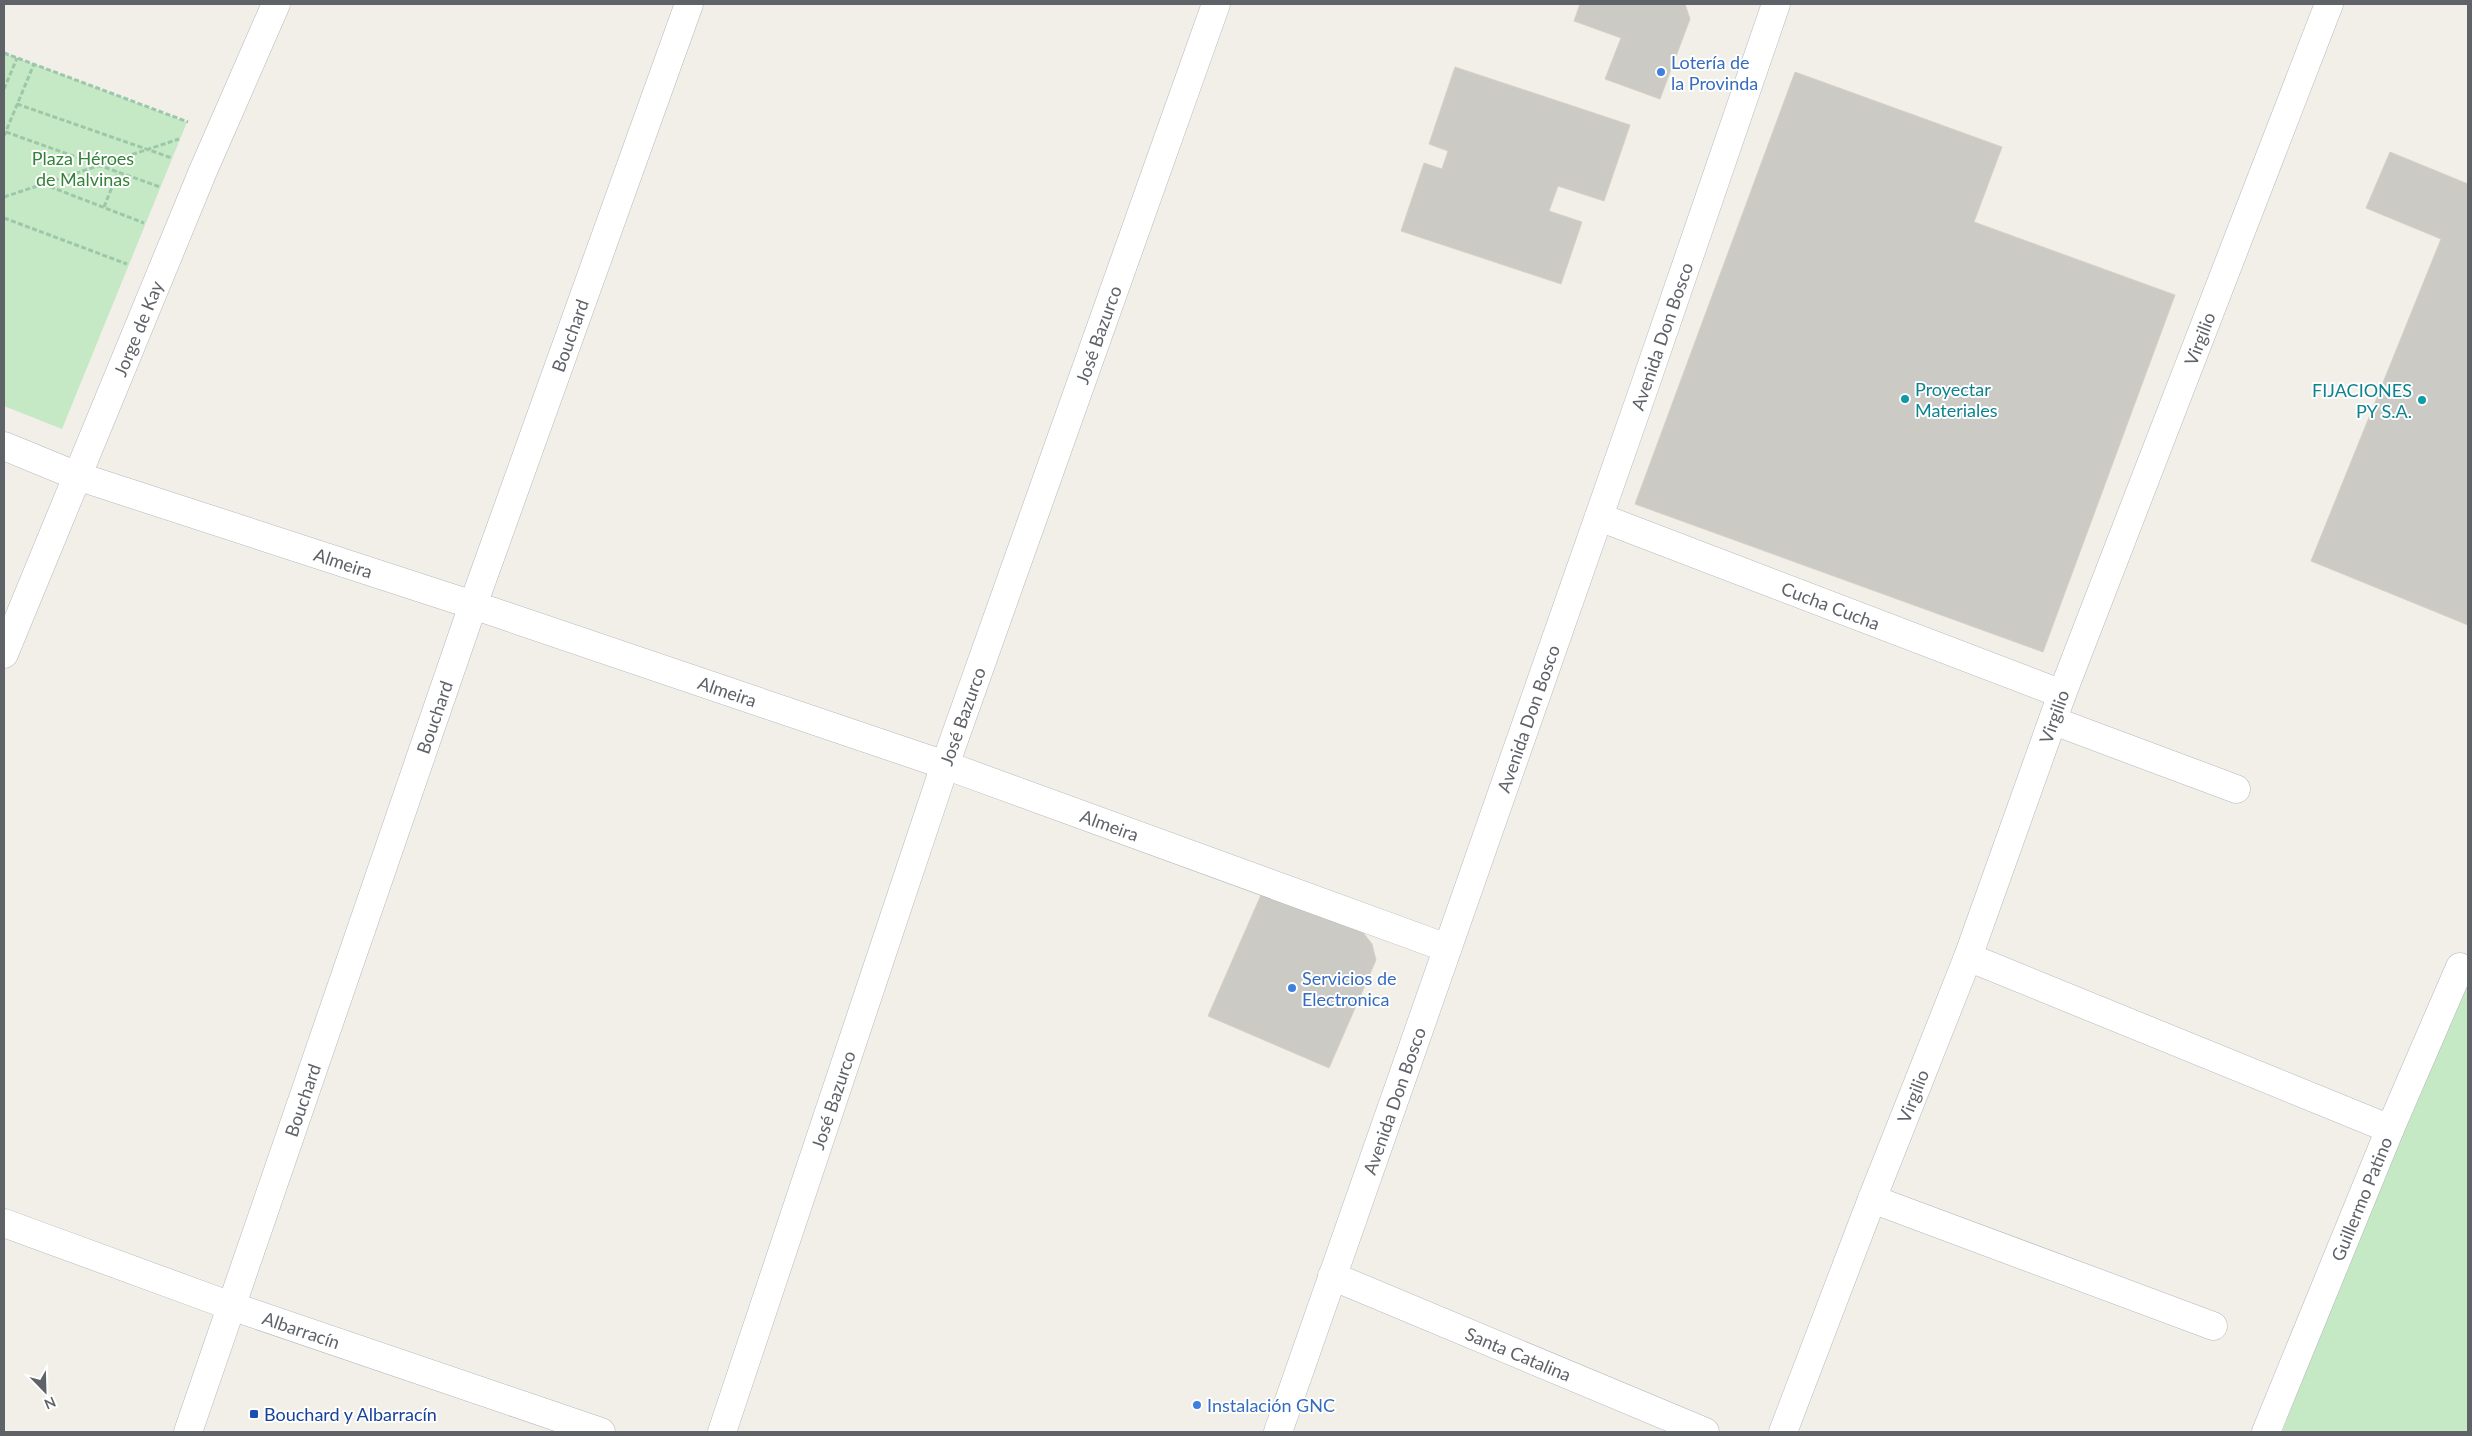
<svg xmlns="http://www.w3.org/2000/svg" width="2472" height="1436" font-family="Lato,sans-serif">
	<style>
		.green { fill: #c5e8c5 }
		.building { fill: #cccac5; stroke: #d6d1c6 }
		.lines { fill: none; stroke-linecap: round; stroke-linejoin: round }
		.minor-casing { stroke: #b5b8bc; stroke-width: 29 }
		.secondary-casing { stroke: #b6babf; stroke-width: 29 }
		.path { stroke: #9cc7a9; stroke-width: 3; stroke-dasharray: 5 2.5; stroke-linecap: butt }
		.minor { stroke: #fff; stroke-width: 28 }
		.secondary { stroke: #fff; stroke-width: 28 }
		.shop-dot { fill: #3f7fe0; stroke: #fff; stroke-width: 2 }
		.culture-dot { fill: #0f9aa8; stroke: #fff; stroke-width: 2 }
		.transit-dot { fill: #1a4fb4; stroke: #fff; stroke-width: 2 }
		.labels { text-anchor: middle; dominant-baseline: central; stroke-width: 4; stroke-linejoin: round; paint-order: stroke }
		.shop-label { font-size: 18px; fill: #366cbe; stroke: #fff; text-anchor: start }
		.park-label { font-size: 18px; fill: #348238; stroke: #fff }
		.street-label { font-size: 18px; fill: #5f6368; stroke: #fff }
		.culture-label { font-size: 18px; fill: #0d838f; stroke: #fff; text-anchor: start }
		.transit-label { font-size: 18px; fill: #164399; stroke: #fff; text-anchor: start }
	</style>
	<rect width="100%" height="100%" fill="#f1efe8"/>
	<path class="green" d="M4 53 187 122 62 429 4 406Z
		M2468 964V1432H2282Z"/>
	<path class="building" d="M1580 4H1685L1690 19 1660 99 1605 79 1621 38 1574 21Z
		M1455 67 1630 125 1604 201 1558 186 1549 211 1582 222 1561 284 1401 231 1424 163 1442 169 1448 151 1429 144Z
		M1795 72 2002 147 1974 222 2175 295 2043 652 1635 504Z
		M2390 152 2468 184V625L2311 561 2441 239 2366 208Z
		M1264 888 1361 930 1372 944 1376 960 1329 1068 1208 1016Z"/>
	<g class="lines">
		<g class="minor-casing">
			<g id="minor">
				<path id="s1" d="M4 446 77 476 473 605 945 765 1447 948"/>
				<path id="s2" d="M1599 517 2062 694"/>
				<path id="s3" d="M4 654 203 171 276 4"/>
				<path d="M2054 721 2236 789"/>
				<path d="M1968 957 2390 1129"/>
				<path d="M1872 1199 2213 1326"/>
				<path id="s4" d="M4 1223 231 1306 601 1432"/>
				<path id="s5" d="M1332 1276 1705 1432"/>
				<path id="s6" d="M188 1432 473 605 689 4"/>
				<path id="s7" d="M722 1432 945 765 1216 4"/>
				<path id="s8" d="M1783 1432 1872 1199 1968 957 2062 694 2329 4"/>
				<path id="s9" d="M2266 1432 2390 1129 2460 967"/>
			</g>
		</g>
		<g class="secondary-casing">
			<g id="secondary">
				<path id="s10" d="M1278 1432 1645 385 1776 4"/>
			</g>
		</g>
		<path class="path" d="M4 53 188 122
			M4 89 17 58
			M17 104 172 158
			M6 132 160 187
			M4 136 34 64
			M43 184 144 223
			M4 197 179 139
			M104 207 118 172
			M4 218 127 264"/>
		<use href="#minor" class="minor"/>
		<use href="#secondary" class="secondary"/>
	</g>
	<g class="shop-dot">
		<circle cx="1661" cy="72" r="5"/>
		<circle cx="1292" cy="988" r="5"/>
		<circle cx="1197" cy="1405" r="5"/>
	</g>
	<g class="culture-dot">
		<circle cx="1905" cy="399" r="5"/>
		<circle cx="2422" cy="400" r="5"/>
	</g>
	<rect class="transit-dot" x="249" y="1409" width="10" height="10" rx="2.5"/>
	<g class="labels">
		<g class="shop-label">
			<text x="1671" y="62">Lotería de<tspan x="1671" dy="21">la Provinda</tspan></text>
			<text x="1302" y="978">Servicios de<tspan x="1302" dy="21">Electronica</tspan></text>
			<text x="1207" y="1405">Instalación GNC</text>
		</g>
		<g class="park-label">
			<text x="83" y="158">Plaza Héroes<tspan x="83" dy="21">de Malvinas</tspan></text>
		</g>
		<g class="street-label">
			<text stroke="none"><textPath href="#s3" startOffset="352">Jorge de Kay</textPath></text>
			<text stroke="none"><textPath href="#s7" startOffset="1160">José Bazurco</textPath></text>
			<text stroke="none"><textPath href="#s6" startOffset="1161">Bouchard</textPath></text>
			<text stroke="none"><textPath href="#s10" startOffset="1161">Avenida Don Bosco</textPath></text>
			<text stroke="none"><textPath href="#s8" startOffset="1170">Virgilio</textPath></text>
			<text stroke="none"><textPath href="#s1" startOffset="359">Almeira</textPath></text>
			<text stroke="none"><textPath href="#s2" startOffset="248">Cucha Cucha</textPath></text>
			<text stroke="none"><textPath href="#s1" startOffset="764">Almeira</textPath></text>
			<text stroke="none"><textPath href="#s7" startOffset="755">José Bazurco</textPath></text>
			<text stroke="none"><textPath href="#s6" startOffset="756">Bouchard</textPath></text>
			<text stroke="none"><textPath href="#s8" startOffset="765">Virgilio</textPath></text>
			<text stroke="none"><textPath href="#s10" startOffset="756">Avenida Don Bosco</textPath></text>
			<text stroke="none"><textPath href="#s1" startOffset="1169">Almeira</textPath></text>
			<text stroke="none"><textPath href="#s8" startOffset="360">Virgilio</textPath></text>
			<text stroke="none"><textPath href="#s6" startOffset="351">Bouchard</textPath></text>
			<text stroke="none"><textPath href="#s7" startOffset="350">José Bazurco</textPath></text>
			<text stroke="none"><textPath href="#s10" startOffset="351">Avenida Don Bosco</textPath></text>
			<text stroke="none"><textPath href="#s9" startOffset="252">Guillermo Patino</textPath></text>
			<text stroke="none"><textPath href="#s4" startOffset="316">Albarracín</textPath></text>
			<text stroke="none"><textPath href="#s5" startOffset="202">Santa Catalina</textPath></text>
		</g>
		<g class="culture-label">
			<text x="1915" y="389">Proyectar<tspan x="1915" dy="21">Materiales</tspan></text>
			<text x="2412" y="390" text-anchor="end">FIJACIONES<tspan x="2412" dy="21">PY S.A.</tspan></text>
		</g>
		<g class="transit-label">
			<text x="264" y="1414">Bouchard y Albarracín</text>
		</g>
	</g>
	<rect width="2472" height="1436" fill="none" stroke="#5f6368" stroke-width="10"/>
	<g transform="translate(45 1391) rotate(157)" stroke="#ffffff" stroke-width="4" paint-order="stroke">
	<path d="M0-4L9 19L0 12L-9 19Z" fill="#5f6368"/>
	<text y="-8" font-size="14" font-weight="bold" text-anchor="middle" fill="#5f6368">N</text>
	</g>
</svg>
